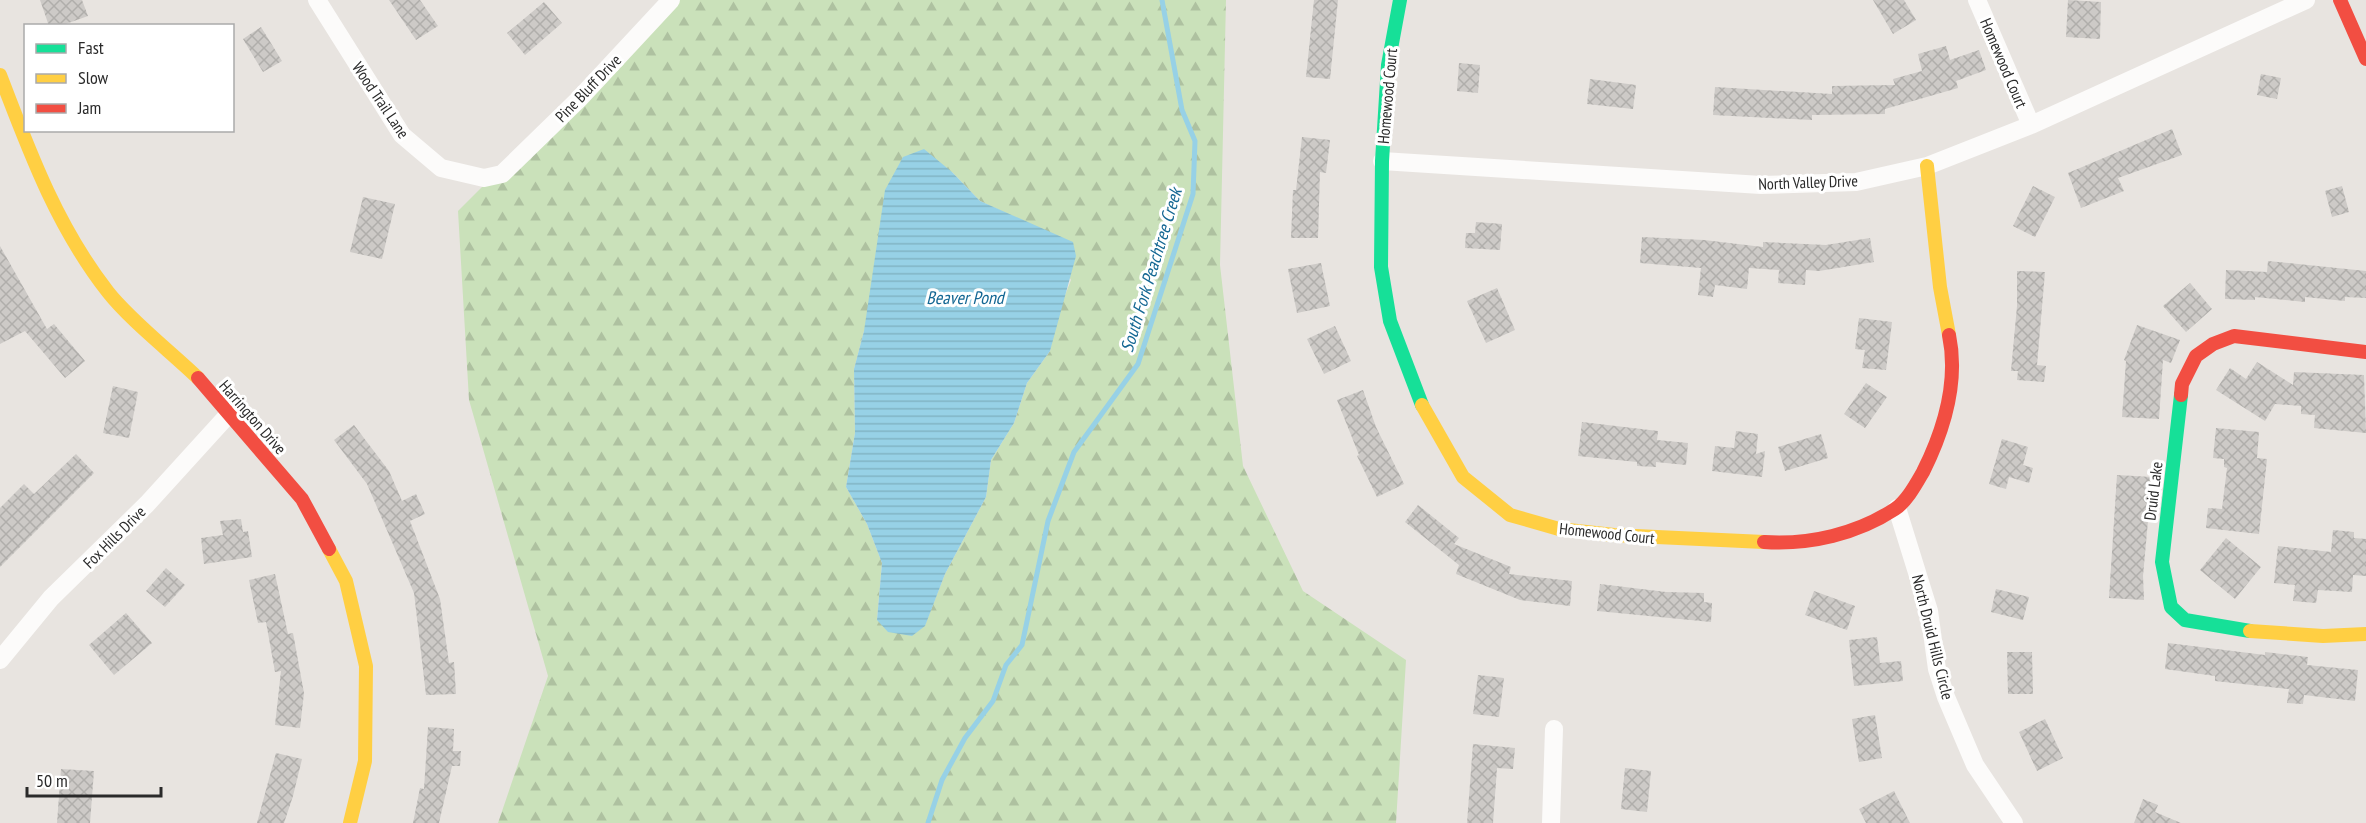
<svg xmlns="http://www.w3.org/2000/svg" width="2366" height="823" font-family="'PT Sans Narrow',sans-serif">
	<style>
		.forest { fill: url(#forest-firs); fill-rule: evenodd }
		.water { fill: url(#water-rules) }
		.lines { fill: none; stroke-linecap: round; stroke-linejoin: round }
		.stream { stroke: #97d1e6; stroke-width: 5 }
		.building { fill: url(#building-cross-hatch) }
		.street { stroke: #fcfbfa; stroke-width: 18 }
		.fast { stroke: #16e098; stroke-width: 14 }
		.slow { stroke: #ffcf43; stroke-width: 14 }
		.jam { stroke: #f24e42; stroke-width: 14 }
		.labels { text-anchor: middle; dominant-baseline: central; stroke-width: 6; stroke-linejoin: round; paint-order: stroke }
		.street-label { font-size: 16px; fill: #2a2a2a; stroke: #fff }
		.water-label { font-size: 18px; font-style: italic; fill: #146793; stroke: #fff }
	</style>
	<defs>
		<pattern id="forest-firs" width="22" height="20" patternUnits="userSpaceOnUse" patternTransform="scale(1.5)"><rect width="22" height="20" fill="#cae1ba"/><path d="M5 1l3.5 6h-7zM16 11l3.5 6h-7z" fill="#aec1a0"/></pattern>
		<pattern id="water-rules" width="6" height="5" patternUnits="userSpaceOnUse" patternTransform="scale(1.5)"><rect width="6" height="5" fill="#97d1e6"/><path d="M0 2.5h6" fill="none" stroke="#82b4c5"/></pattern>
		<pattern id="building-cross-hatch" width="8" height="8" patternUnits="userSpaceOnUse" patternTransform="scale(1.5)"><rect width="8" height="8" fill="#cdcac7"/><path d="M0 0l8 8M0 8l8-8" fill="none" stroke="#b0aeab"/></pattern>
	</defs>
	<rect width="100%" height="100%" fill="#e8e4e0"/>
	<path class="forest" d="M669 0H1226L1220 265 1243 466 1303 591 1406 660 1396 823H498L548 676 469 400 458 211ZM952 172 980 201 1042 230 1071 280 1058 313 1050 351 1027 383 1014 423 991 460 986 497 945 574 925 625 877 620 882 563 867 524 846 487 855 433 854 369 864 331Z"/>
	<path class="water" d="M924 149 952 172 980 201 1073 242 1076 256 1050 351 1027 383 1014 423 991 460 986 497 945 574 925 626 912 636 888 632 877 620 882 563 867 524 846 487 855 433 854 369 864 331 885 190 903 157Z"/>
	<g class="lines">
		<path class="stream" d="M928 823 942 780 965 738 993 701 1006 665 1022 645 1048 521 1074 452 1138 364 1193 194 1195 141 1182 110 1162 0"/>
	</g>
	<path class="building" d="M40 0H82L88 16 60 26H49Z
		M389 0H420L438 26 416 40Z
		M1314 0H1338L1330 79 1306 77Z
		M1873 0H1904L1916 20 1893 34Z
		M2068 0 2101 2 2100 39 2066 37Z
		M544 2 562 23 525 55 507 33Z
		M261 27 282 61 263 72 243 39Z
		M1946 46 1950 60 1979 50 1986 70 1956 81 1958 88 1885 109V114L1812 115V120L1713 115 1715 87 1832 94V86L1895 85 1893 79 1922 71 1918 54Z
		M1459 63 1480 65 1478 93 1457 91Z
		M2261 74 2281 78 2277 99 2257 95Z
		M1590 79 1636 85 1633 109 1587 104Z
		M2172 129 2182 155 2118 178 2124 191 2081 208 2068 173Z
		M1302 137 1330 140 1326 173 1320 172 1318 238H1291L1293 190H1296Z
		M2033 186 2055 197 2035 237 2013 226Z
		M2342 186 2349 212 2332 217 2325 191Z
		M363 197 395 204 382 259 350 252Z
		M1476 222 1502 224 1500 250 1465 248 1466 233H1475Z
		M1642 237 1704 240 1763 247V242L1826 245 1870 238 1874 262 1819 271 1806 270 1805 285 1778 283 1779 270 1749 268 1747 289 1715 285 1713 297 1698 295 1701 268 1640 263Z
		M0 246 47 329 54 324 85 361 65 378 25 331 0 344Z
		M2268 261 2366 271V298L2345 297V301L2305 297V302L2255 297V300L2225 299 2226 270 2267 272Z
		M1321 263 1330 306 1297 313 1288 269Z
		M2017 271 2045 272 2037 365 2046 366 2044 382 2017 380 2018 371H2011L2017 306Z
		M2190 283 2212 309 2186 332 2163 306Z
		M1497 288 1515 330 1486 343 1467 301Z
		M1859 318 1892 322 1886 370 1862 368 1865 350 1855 349Z
		M2137 325 2180 340 2171 363 2163 360 2159 419 2122 417 2126 361 2124 360Z
		M1335 326 1351 361 1324 374 1307 339Z
		M2257 362 2293 385 2294 372 2364 375 2366 433 2314 428 2315 415 2301 414V406L2275 404 2265 421 2216 390 2230 368 2246 379Z
		M1866 383 1887 397 1865 428 1844 414Z
		M113 386 138 392 129 438 103 433Z
		M1363 390 1376 427 1404 484 1377 497 1357 456 1359 455 1337 400Z
		M1582 422 1658 431 1657 440 1688 443 1686 465 1656 462V467L1637 466V462L1578 456Z
		M354 425 389 471 402 501 416 494 425 514 410 521 440 599 449 663 454 662 456 694 426 695 414 593 367 484 334 440Z
		M2216 428 2259 432 2257 458 2267 459 2259 534 2206 528 2208 508 2222 509 2227 468 2224 467V459L2213 458Z
		M1736 431 1758 434 1756 454 1765 451 1762 477 1712 471 1715 446 1734 448Z
		M1821 434 1828 458 1785 471 1778 447Z
		M2002 439 2028 447 2023 465 2033 468 2029 483 2009 477 2006 489 1989 484Z
		M76 454 94 473 0 567V508L24 484 34 494Z
		M2117 475 2152 477 2143 576 2144 600 2109 598Z
		M1418 505 1459 538 1454 544 1511 567 1509 574 1572 581 1570 606 1520 600 1456 574 1459 565 1405 522Z
		M241 519 243 532 248 531 252 557 204 564 201 538 223 535 220 521Z
		M2333 530 2354 532V538L2366 539V576L2353 575 2352 592 2318 590 2316 603 2293 601 2295 585 2274 583 2278 546 2331 552Z
		M2226 538 2261 567 2235 599 2200 570Z
		M166 568 185 585 165 607 146 591Z
		M275 574 288 634 293 633 304 693 300 728 275 725 281 671 275 672 266 622 258 623 249 580Z
		M1600 584 1666 592 1704 593V602L1712 603 1711 622 1597 611Z
		M1996 589 2029 597 2023 620 1991 612Z
		M1814 591 1855 606 1847 630 1805 615Z
		M126 613 152 643 114 675 89 645Z
		M1877 637 1880 663 1901 661 1903 681 1854 686 1849 640Z
		M2168 643 2265 655V652L2308 657 2307 665 2358 670 2355 701 2304 695 2303 704 2287 703 2289 689 2215 681V676L2165 669Z
		M2007 652H2032L2033 694H2008Z
		M1478 675 1504 678 1499 717 1473 714Z
		M1875 715 1882 758 1859 762 1852 719Z
		M2045 719 2063 758 2037 771 2019 732Z
		M428 727 454 729 453 751H461L460 766H452L439 823H413L420 788 424 789Z
		M1473 744 1515 748 1513 769 1497 768 1493 823H1467Z
		M276 753 302 759 293 796 284 823H257Z
		M1625 768 1651 771 1647 812 1621 809Z
		M61 769 94 771 90 823H57Z
		M1894 791 1910 823H1866L1859 809Z
		M2143 799 2158 805 2155 812 2181 823H2134Z"/>
	<g class="lines">
		<path class="street" d="M317 0 402 135 441 168 484 178 502 174 579 99 671 0
			M1977 0 2031 125
			M1382 161 1761 185 1856 182 1927 166 2031 125 2306 0
			M1897 508 1929 611 1937 669 1946 697 1975 765 2014 823
			M0 660 51 598 147 504 228 415
			M1551 823 1554 729"/>
		<path class="fast" d="M1400 0 1388 65 1382 161 1381 267 1390 321 1422 405
			M2181 395 2162 562 2171 607 2185 620 2250 631"/>
		<path class="slow" d="M0 75C29 151 57 227 108 292 130 320 171 352 198 378
			M1927 166 1940 287 1949 335
			M1422 405 1463 477 1510 515 1559 529 1614 535 1764 542
			M329 549 346 581 366 666 365 761 350 823
			M2250 631 2323 636 2366 634"/>
		<path class="jam" d="M2340 0 2366 59
			M198 378 302 499 329 549
			M2181 395 2182 384 2196 356 2213 344 2234 336 2366 352
			M1764 542C1810 545 1857 534 1895 509 1907 501 1916 484 1923 472 1944 430 1959 383 1949 335"/>
	</g>
	<g class="labels">
		<g class="street-label">
			<text transform="translate(2004 63) rotate(67)">Homewood Court</text>
			<text transform="translate(588 88) rotate(-46)">Pine Bluff Drive</text>
			<text transform="translate(1387 96) rotate(-85)">Homewood Court</text>
			<text transform="translate(381 100) rotate(56)">Wood Trail Lane</text>
			<text transform="translate(1808 182) rotate(-2)">North Valley Drive</text>
			<text transform="translate(253 417) rotate(49)">Harrington Drive</text>
			<text transform="translate(2153 491) rotate(-83)">Druid Lake</text>
			<text transform="translate(1607 533) rotate(6)">Homewood Court</text>
			<text transform="translate(114 537) rotate(-45)">Fox Hills Drive</text>
			<text transform="translate(1933 637) rotate(76)">North Druid Hills Circle</text>
		</g>
		<g class="water-label">
			<text transform="translate(1151 270) rotate(-73)">South Fork Peachtree Creek</text>
			<text x="965" y="297">Beaver Pond</text>
		</g>
	</g>
	<rect x="24" y="24" width="210" height="108" fill="#ffffff" stroke="#aaaaaa" stroke-width="1.5"/>
	<rect x="36" y="44" width="30" height="9" fill="#16e098" stroke="#aaaaaa" stroke-width="1.5"/>
	<text x="78" y="54" font-size="18" fill="#2a2a2a">Fast</text>
	<rect x="36" y="74" width="30" height="9" fill="#ffcf43" stroke="#aaaaaa" stroke-width="1.5"/>
	<text x="78" y="84" font-size="18" fill="#2a2a2a">Slow</text>
	<rect x="36" y="104" width="30" height="9" fill="#f24e42" stroke="#aaaaaa" stroke-width="1.5"/>
	<text x="78" y="114" font-size="18" fill="#2a2a2a">Jam</text>
	<path d="M27 787v9h134v-9" fill="none" stroke="#2a2a2a" stroke-width="3"/>
	<text x="36" y="787" font-size="18" fill="#2a2a2a" stroke="#ffffff" stroke-width="4.5" paint-order="stroke">50 m</text>
</svg>
